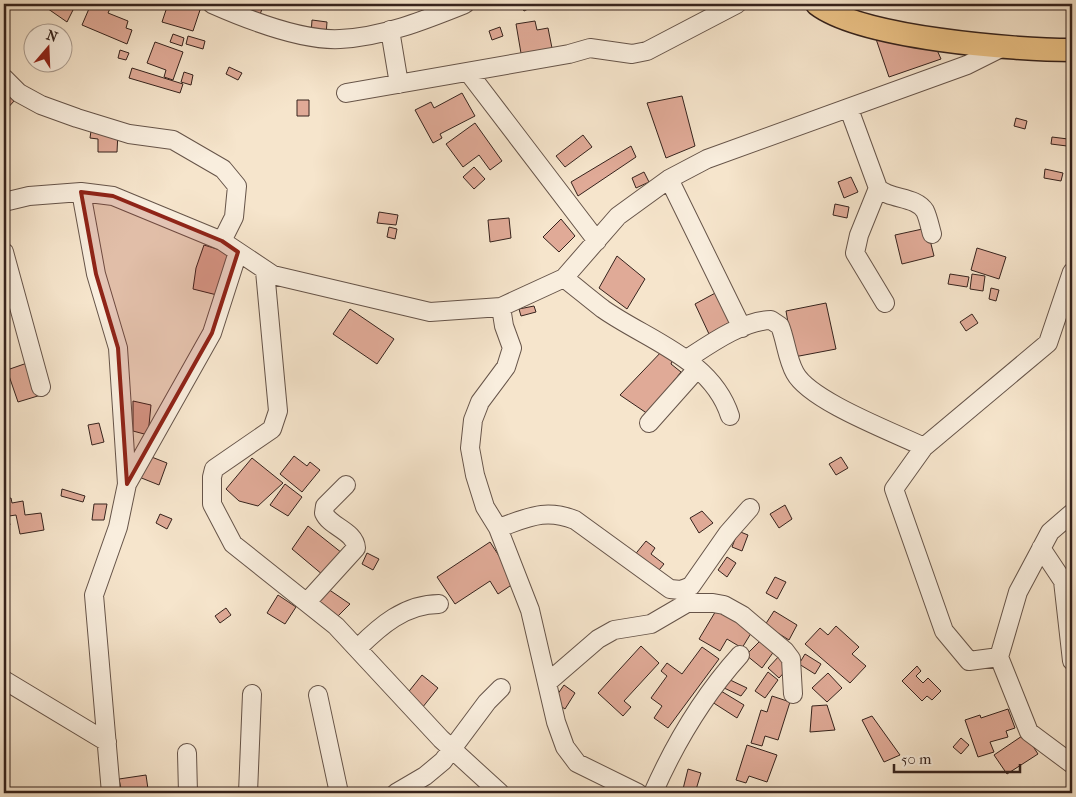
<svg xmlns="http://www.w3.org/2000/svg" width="1076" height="797" font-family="'IM FELL French Canon',serif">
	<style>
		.building { fill: #e0aa97; stroke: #36231d }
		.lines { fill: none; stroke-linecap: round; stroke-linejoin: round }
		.minor-casing { stroke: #665449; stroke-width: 20 }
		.major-casing { stroke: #36231d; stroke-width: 25 }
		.minor { stroke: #f9eede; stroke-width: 18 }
		.major { stroke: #ebc286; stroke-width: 22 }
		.marked { fill: #8f2418; fill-opacity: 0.2; stroke: #8f2418; stroke-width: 4; stroke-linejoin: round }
	</style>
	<rect width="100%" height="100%" fill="#f6e5cc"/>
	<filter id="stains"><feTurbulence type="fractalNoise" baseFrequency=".004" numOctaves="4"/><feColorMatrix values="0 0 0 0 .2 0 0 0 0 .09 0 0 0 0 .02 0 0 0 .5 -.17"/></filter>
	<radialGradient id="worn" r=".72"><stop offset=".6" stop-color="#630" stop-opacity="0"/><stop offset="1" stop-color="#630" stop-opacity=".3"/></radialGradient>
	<path class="building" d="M41 4H76L67 22Z
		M91 4H112L108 13 128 21 126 28 132 30 127 44 82 25Z
		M168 4H180L200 10 193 31 162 22Z
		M251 4 262 9 258 20 246 16Z
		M520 4H538L524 11Z
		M312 20 327 22 326 35 311 34Z
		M535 21 537 30 548 28 553 53 522 59 516 24Z
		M500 27 503 36 492 40 489 31Z
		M173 34 184 38 182 46 170 42Z
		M188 36 205 41 203 49 186 44Z
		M875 36 934 43 941 59 889 77Z
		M155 42 183 52 173 80 164 77 166 70 147 63Z
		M120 50 129 53 126 60 118 58Z
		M229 67 242 73 238 80 226 74Z
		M132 68 183 84 180 93 129 78Z
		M184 72 193 75 191 85 181 82Z
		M4 89 15 100 4 112Z
		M462 93 475 116 440 134 442 138 433 143 415 110 431 102 434 108Z
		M682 96 695 146 666 158 647 103Z
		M297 100H309V116H297Z
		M1016 118 1027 121 1025 129 1014 126Z
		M475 123 502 161 490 170 479 155 463 167 446 144Z
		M91 131 118 132 117 152H98V139L90 138Z
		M583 135 592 147 565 167 556 156Z
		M1052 137 1068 139 1067 146 1051 144Z
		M631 146 636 157 578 196 571 182Z
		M474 167 485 179 474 189 463 177Z
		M1045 169 1063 173 1061 181 1044 178Z
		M644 172 649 182 636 188 632 178Z
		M851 177 858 192 844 198 838 182Z
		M835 204 849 207 847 218 833 215Z
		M379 212 398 215 396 225 377 223Z
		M509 218 511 238 490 242 488 220Z
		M561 219 575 236 559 252 543 237Z
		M389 227 397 229 395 239 387 237Z
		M927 228 934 256 902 264 895 235Z
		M204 245 230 253 217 295 193 289 196 268Z
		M977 248 1006 257 999 279 971 270Z
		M617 256 645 279 627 309 599 288Z
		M950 274 969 277 967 287 948 284Z
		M972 274 985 276 983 291 970 289Z
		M991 288 999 290 996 301 989 299Z
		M719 291 732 321 709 334 695 304Z
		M826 303 836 349 794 357 786 311Z
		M534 306 536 312 521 316 519 309Z
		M350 309 394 339 377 364 333 334Z
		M972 314 978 323 966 331 960 322Z
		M664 349 674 357 671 364 681 372 648 414 620 395Z
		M30 362 41 395 18 402 7 370Z
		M133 401 151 405 148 435 133 431Z
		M99 423 104 442 92 445 88 425Z
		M149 456 167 463 159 485 139 477Z
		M294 456 307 466 310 462 320 470 302 492 280 474Z
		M841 457 848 468 836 475 829 464Z
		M252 458 283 483 258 506 239 501 226 489Z
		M285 484 302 497 288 516 270 505Z
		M62 489 85 496 83 502 61 496Z
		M11 498 12 503 23 501 25 515 41 513 44 530 20 534 16 515 9 516 7 499Z
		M94 504H107L104 520H92Z
		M785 505 792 519 779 528 770 514Z
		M702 511 713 523 699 533 690 518Z
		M7 512 10 525 4 527V513Z
		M160 514 172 519 167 529 156 523Z
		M308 526 342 553 323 575 292 549Z
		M738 531 748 535 742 551 732 547Z
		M646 541 655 548 651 554 664 564 655 575 633 557Z
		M490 542 516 582 498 594 490 581 455 604 437 577Z
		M367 553 379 559 373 570 362 564Z
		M727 557 736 563 727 577 718 570Z
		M775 577 786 582 777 599 766 593Z
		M328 589 350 604 338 616 317 600Z
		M278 595 296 607 285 624 267 613Z
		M226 608 231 615 220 623 215 616Z
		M717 609 753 630 742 648 727 639 720 651 699 639Z
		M774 611 797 625 789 640 765 625Z
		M836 626 859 647 852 654 866 666 850 683 805 644 820 628 828 635Z
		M765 636 777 647 762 668 746 655Z
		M641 646 659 663 624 701 631 707 623 716 598 693Z
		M702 647 719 659 668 728 654 718 662 706 651 698 667 676 661 671 667 663 682 674Z
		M805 654 821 664 815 674 799 664Z
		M780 655 791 665 779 678 768 668Z
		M917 666 921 671 916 676 923 683 928 678 941 691 932 700 927 696 922 701 902 681Z
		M768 672 778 680 765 698 755 691Z
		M828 673 842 688 827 702 812 688Z
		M422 675 438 688 422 708 406 695Z
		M726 678 747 688 741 696 722 687Z
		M564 685 575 693 565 709 553 701Z
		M716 688 744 705 737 718 709 700Z
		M772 696 790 702 778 740 765 736 762 746 751 743 761 710 767 712Z
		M827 705 835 730 810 732 812 706Z
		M1008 709 1015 728 1006 731 1008 737 990 742 994 752 978 757 965 720 980 715 981 718Z
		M872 716 900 755 884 762 862 720Z
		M1025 734 1038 754 1007 774 994 755Z
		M961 738 969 745 961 754 953 747Z
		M747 745 777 755 767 782 749 776 746 783 736 780Z
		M688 769 701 773 695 793H682Z
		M146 775 148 789 122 793 119 779Z"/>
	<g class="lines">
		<g class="minor-casing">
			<path id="minor" d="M212 4C246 19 302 41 340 39 383 37 425 20 465 4
				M390 30 399 84
				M468 72 597 241
				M4 78 19 93 41 105 77 118 129 134 173 140 223 169 237 186 234 217 222 241
				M346 93 569 54 590 48 632 54 647 51 737 4
				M849 109 878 188 859 235 855 253 885 303
				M669 179 742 328
				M878 188C890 200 916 196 925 211 928 217 930 227 932 234
				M81 192 96 274 118 348 127 484 118 527 94 595 111 793
				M4 202 29 196 81 192 113 196 222 241 273 275 430 312 501 307 564 278 618 216 669 179 707 159 967 65 1003 47
				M4 252 41 387
				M265 271 278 411 272 429 214 469 212 477V504L233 544 336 626 441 739 500 793
				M1072 272 1048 343 924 447 894 489 944 631 969 661 999 657 1018 592 1050 532 1072 513
				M564 278C577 288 590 299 603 309 647 340 712 359 730 416
				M501 307 504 326 512 348 506 367 480 402 473 420 470 448 475 475 485 507 498 528 530 610 556 722 565 747 577 763 638 793
				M687 359C710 344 742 321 771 320L780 326C786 341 787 359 795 373 810 401 893 432 924 447
				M649 423 697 369
				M127 484 212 333 238 252
				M498 528C528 518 544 508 575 520L670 589 681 590 691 586 728 533 750 508
				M1041 548 1063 581 1072 661
				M307 602 356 548C355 531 330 527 324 513L325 506 346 485
				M358 648C380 626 405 604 439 604
				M999 657 1029 732 1072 764
				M4 680 107 742
				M547 683 598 639 614 630 651 624 687 603H713L724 605 742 615 785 651 791 659 793 694
				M318 695 339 793
				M187 753 188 793
				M248 793 252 694
				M396 793 425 776 443 761 487 702 501 688
				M653 793C675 743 703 696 740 655"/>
		</g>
		<g class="major-casing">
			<path id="major" d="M817 4C861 38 1015 50 1072 50"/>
		</g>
		<use href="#minor" class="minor"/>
		<use href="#major" class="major"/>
	</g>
	<path class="marked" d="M81 192 113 196 222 241 238 252 212 333 127 484 118 348 96 274Z"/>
	<rect width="1076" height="797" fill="none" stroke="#f6e5cc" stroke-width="20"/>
	<rect x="5" y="5" width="1066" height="787" fill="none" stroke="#36231d" stroke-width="2.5"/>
	<rect x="10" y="10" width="1056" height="777" fill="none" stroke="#36231d"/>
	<g transform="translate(48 48) rotate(19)"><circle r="24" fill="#f9eede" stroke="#ab9d91"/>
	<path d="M0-4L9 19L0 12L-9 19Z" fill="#8f2418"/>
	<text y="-8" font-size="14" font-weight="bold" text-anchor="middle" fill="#36231d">N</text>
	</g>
	<path d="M894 764v8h126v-8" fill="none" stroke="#36231d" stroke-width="2.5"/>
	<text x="901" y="764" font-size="15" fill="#36231d" stroke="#f9eede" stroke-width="4" paint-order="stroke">50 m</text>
	<rect width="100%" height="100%" filter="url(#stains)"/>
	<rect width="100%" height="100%" fill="url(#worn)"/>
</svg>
